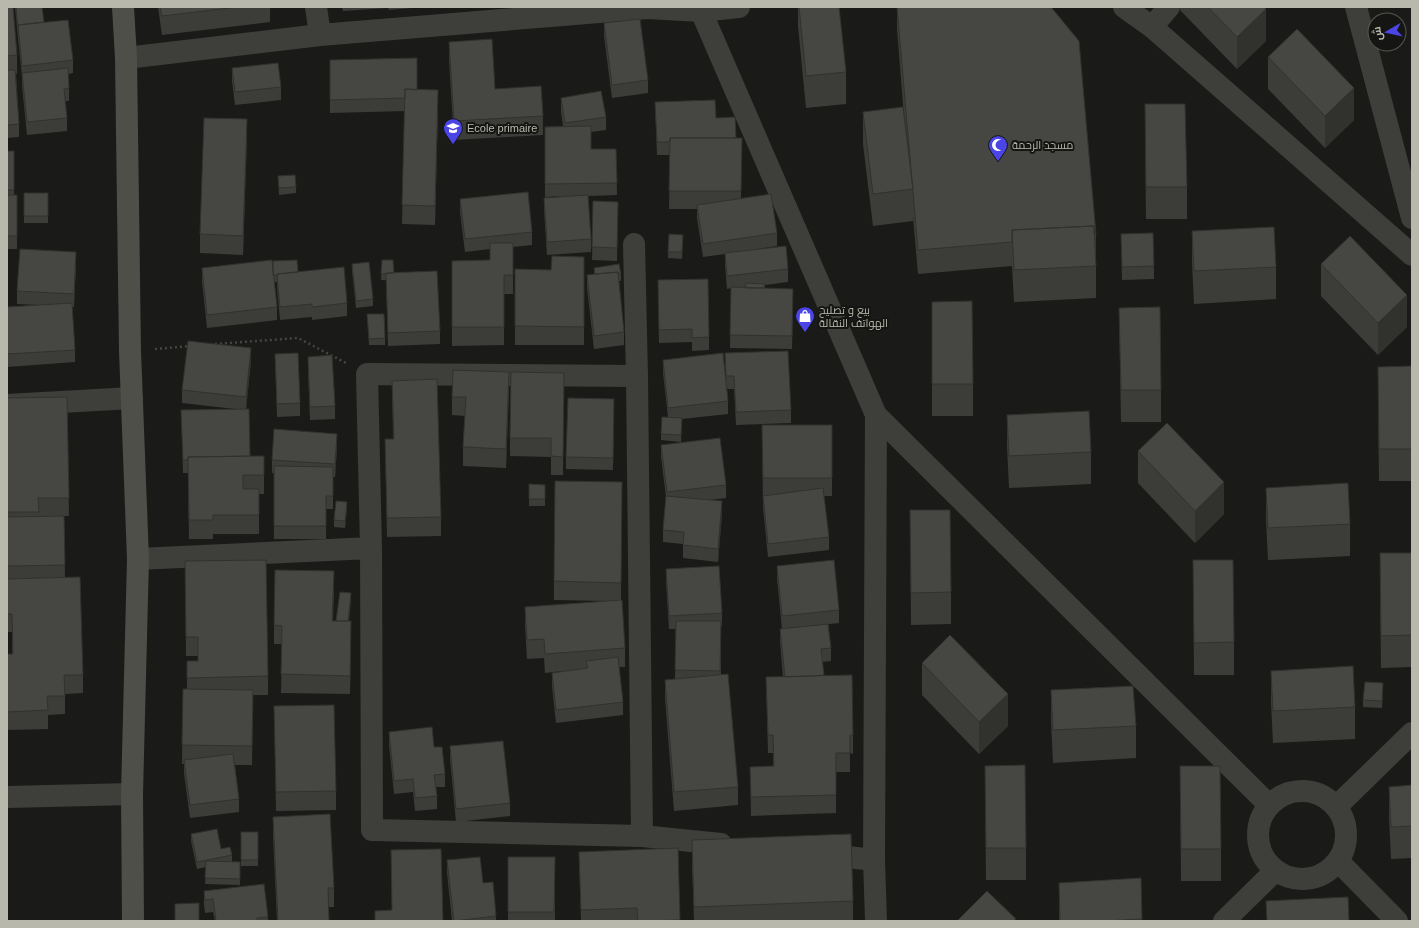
<svg xmlns="http://www.w3.org/2000/svg" width="1419" height="928" font-family="Helvetica,Cairo,sans-serif">
	<style>
		.lines { fill: none; stroke-linecap: round; stroke-linejoin: round }
		.path { stroke: #454640; stroke-width: 2.5; stroke-dasharray: 2 3; stroke-linecap: butt }
		.minor { stroke: #3e3f3a; stroke-width: 22 }
		.secondary { stroke: #4e4f48; stroke-width: 22 }
		.wall { fill: #3c3d39 }
		.shaded-wall { fill: #31322e }
		.building { fill: #464742; stroke: #31322e }
		.labels { text-anchor: middle; dominant-baseline: central; stroke-width: 4; stroke-linejoin: round; paint-order: stroke }
		.poi-label { font-size: 11px; fill: #b8b9ac; stroke: #151513; text-anchor: start }
	</style>
	<rect width="100%" height="100%" fill="#1a1a18"/>
	<g class="lines">
		<path class="path" d="M215 344 298 338 346 363
			M155 349 190 346"/>
		<path class="minor" d="M316 7 320 35
			M1124 7 1152 27 1412 255
			M1356 7 1412 218
			M701 11 876 415 1269 805
			M1152 27 1169 7
			M126 58 320 35 648 8 701 11 739 7
			M634 244 637 376
			M7 405 132 398
			M371 548 367 374 637 376 642 836
			M138 559 371 548 372 830 642 836 721 844
			M1258 835a44 44 0 1 1 88 0a44 44 0 1 1-88 0Z
			M7 797 132 794
			M1336 807 1412 733
			M821 854 874 860
			M1338 861 1397 921
			M876 921 874 860 876 415
			M1224 921 1275 871"/>
		<path class="secondary" d="M123 7 126 58 130 351 138 559 132 794 133 921"/>
	</g>
	<path class="wall" d="M7 7 17 55V74H16L19 124V137L7 138Z
		M15 7 44 22 73 60V73L68 74 69 88V101H65L67 118V131L27 135 22 86V76L18 38Z
		M158 7H270V22L162 35Z
		M342 7H423L389 10 388 8 343 11Z
		M798 7H839L846 72V104L806 108 798 26Z
		M897 7 1096 234V298L1014 302 1012 266 918 274 913 217V221L873 226 863 144V112L904 117 897 29Z
		M1180 7H1264L1266 41 1237 69 1180 10Z
		M604 23 648 80V93L612 98 604 36Z
		M449 42 495 89 543 116V135L454 140 449 61Z
		M1268 57 1354 120 1325 148 1268 89Z
		M330 60 417 90 438 109 435 225 402 224 405 111 330 113Z
		M232 68 281 87V100L235 105 232 81Z
		M561 98 606 117V130L591 132V149H616L617 195 588 196 591 239V252L547 255 544 210V198L564 196 545 197V127L563 126 561 111Z
		M655 102 716 118 736 138H742L741 198 777 233V246L758 249 788 269V282L765 285V288L793 302 792 349 730 348 731 288 727 289 725 266V254L703 257 697 218V209H669L670 155H657Z
		M1145 137 1187 187V219H1146Z
		M247 138 243 255 200 253V234Z
		M7 151H14V195H17V249H7Z
		M278 176 296 187V193L279 195Z
		M24 193H48V223H24Z
		M460 199 532 232V245L513 247V294H504V345L452 346V261L490 260V249L465 252 460 212Z
		M593 201 618 202 617 261 592 260Z
		M1192 231 1276 267V299L1194 304 1192 263Z
		M1121 234 1154 266V279L1122 280Z
		M683 241 682 259 668 258V252Z
		M584 257V345H515V269L551 270Z
		M382 260 394 273 440 331V344L388 346 386 280H381Z
		M352 264 373 299V306L356 308 352 271Z
		M1321 264 1407 327 1378 355 1321 296Z
		M76 265 74 307H72L75 350V362L7 367V307L38 305 17 304V291Z
		M202 268 273 270 298 272 347 303V316L312 320V317L280 320 277 287V282H274L277 307V320L207 328 202 281Z
		M594 268 621 274V281H619L624 332V345L594 349 587 288V275L594 274Z
		M658 280 709 337V350L692 351V342L659 343Z
		M932 302 973 384V416H932Z
		M1119 308 1161 390V422H1121Z
		M367 314 385 338V345H369Z
		M725 353 791 410V423L736 425 734 389H727L728 401V414L682 419 681 442 661 440V434L668 417 663 373V360L726 380Z
		M275 354 300 403V416L277 417Z
		M308 357 335 406V419L310 420 308 370Z
		M251 361 246 409 250 456H264V494H259V534H213V539H189L188 473H183L181 410 235 409 182 403V390Z
		M1412 366V481H1379L1378 399Z
		M564 373 563 475H551V457L510 456V438Z
		M392 381 441 517V536L387 537 385 439H393Z
		M509 390 506 468 463 466V447L465 416 452 415V397Z
		M67 397 69 516H64L65 577 83 675V693L65 694V714L48 715V729L7 730V654H12V632H7V398Z
		M614 412 613 470 566 469V457Z
		M1007 415 1091 452V484L1009 488 1007 447Z
		M762 425H832V496H824L829 537V550L768 557 763 508Z
		M661 445 726 485V498L710 500 722 514 718 562 683 558V544L663 542V530L666 497 661 457Z
		M337 447 335 477H333V509H326V539H274V473H272V460Z
		M1138 451 1224 514 1195 543 1138 483Z
		M622 482 621 600 625 648V667H619L623 702V715L556 723 552 686V673L562 671 545 673 544 658 527 659 525 626V607L607 601 554 600V581Z
		M529 484 545 485V506H529Z
		M1266 488 1350 524V556L1268 560 1266 520Z
		M347 508 345 528 334 527V520Z
		M910 510 951 592V624L911 625Z
		M1412 553V667L1381 668 1380 585Z
		M1193 560 1234 642V675H1194Z
		M185 561 268 676V695H253L252 765H235L239 799V812L190 818 184 773V764H182L183 689H187V661H198V656H186Z
		M777 566 839 610V623L809 626 831 648V661L822 662 824 675 853 735V754L850 753V772H836V813L751 816 750 767 773 766V753H768L766 677H783L780 642V629H782L777 579Z
		M666 569 722 613V626H721V675L738 787V805L674 811 665 699V680L675 679 676 629H669L666 582Z
		M334 590 333 621H336L351 600 349 621 351 640 350 694 281 693 282 644H274V625Z
		M922 663 1008 726 979 754 922 695Z
		M1271 671 1355 707V739L1273 743 1271 703Z
		M1383 689 1382 708 1363 707V700Z
		M1051 690 1136 726V758L1053 763 1051 722Z
		M274 706 336 791V810L276 811Z
		M389 732 434 747 445 774V787H436L437 796V809L415 811 413 792 394 794 389 745Z
		M450 746 510 803V816L456 822 450 759Z
		M1180 766 1221 849V881H1181Z
		M1412 785V858L1391 859 1389 819V787Z
		M985 798 1026 848V880H986Z
		M273 817 334 888V907H328L329 921H277L273 836Z
		M241 832H258V866H241Z
		M191 834 221 849 232 855V862H240V885L205 884 206 867 197 869 191 841Z
		M692 840 853 901V921H694L692 864Z
		M678 848 680 921H581L579 852Z
		M508 857H555V921H508Z
		M447 860 483 883 496 916V921H452L447 873Z
		M1141 878 1142 921H1059V883Z
		M204 891 268 917V921H215L213 912 205 913 204 904Z"/>
	<path class="shaded-wall" d="M1266 9V41L1237 69V37Z
		M1354 88V120L1325 148V116Z
		M438 90V109L435 225V206Z
		M247 119V138L243 255V236Z
		M76 252V265L74 307V294Z
		M1407 295V327L1378 355V323Z
		M251 348V361L246 410V397Z
		M509 372V390L506 468V449Z
		M337 434V447L335 477V464Z
		M1224 482V514L1195 543V511Z
		M722 501V514L718 562V549Z
		M347 502V508L345 528V521Z
		M351 593V600L347 639V633Z
		M351 621V640L350 694V676Z
		M1008 694V726L979 754V722Z"/>
	<path class="building" d="M7 7H13L17 55 7 56Z
		M16 7H42L44 22 18 25V28Z
		M160 7H238L162 16Z
		M799 7H839L846 72 806 76Z
		M897 7H1051L1079 41 1096 234H1094V226L1012 230V242L918 250Z
		M1208 7H1264L1266 9 1237 37Z
		M640 19 648 80 612 85 604 23Z
		M68 20 73 60 22 66 18 25Z
		M1297 29 1354 88 1325 116 1268 57Z
		M492 39 495 89 541 86 543 116 454 121 449 42Z
		M417 58V90L405 89V98L330 100V60Z
		M278 63 281 87 235 92 232 68Z
		M68 68 69 88 64 89 67 118 27 122 22 73Z
		M7 70H15L19 124 7 125Z
		M405 89 438 90 435 206 402 205Z
		M601 91 606 117 565 123 561 98Z
		M715 100 716 118 735 117 736 138H670V142H657L655 102Z
		M1145 104H1185L1187 187H1146Z
		M903 107 913 189 873 194 863 112Z
		M204 118 247 119 243 236 200 234Z
		M591 126V149H616L617 183 545 184V127Z
		M670 138H742L741 191H669Z
		M7 151H14V190H7Z
		M295 175 296 187 279 188 278 176Z
		M528 192 532 232 465 239 460 199Z
		M24 193H48V216H24Z
		M771 194 777 233 703 244 697 205Z
		M7 195H17V236H7Z
		M588 195 591 239 547 242 544 198Z
		M593 201 618 202 617 248 592 247Z
		M1094 226 1096 266 1014 270 1012 230Z
		M1274 227 1276 267 1194 271 1192 231Z
		M1153 233 1154 266 1122 267 1121 234Z
		M669 234 683 235 682 252H668Z
		M1350 236 1407 295 1378 323 1321 264Z
		M490 243H513V275H504V327H452V261L490 260Z
		M786 246 788 269 727 276 725 253Z
		M20 249 76 252 74 294 17 291Z
		M552 256 584 257V327L515 326V269L551 270Z
		M272 260 277 307 207 315 202 268Z
		M297 260 298 272 277 274V275H273V261Z
		M382 260H393L394 273 381 274Z
		M369 262 373 299 356 301 352 264Z
		M619 264 621 274H618V272L595 274 594 268Z
		M344 267 347 303 312 307V304L280 307 277 274Z
		M437 271 440 331 388 333 386 273Z
		M618 272 624 332 594 336 587 275Z
		M708 279 709 337 692 338V329L659 330 658 280Z
		M746 283 765 284 764 288H745Z
		M731 287 793 289 792 336 730 335Z
		M972 301 973 384H932V302Z
		M72 303 75 350 7 354V307Z
		M1160 307 1161 390H1121L1119 308Z
		M367 314H384L385 338 369 339Z
		M188 341 251 348 246 397 182 390Z
		M788 351 791 410 736 412 734 376H726L725 353Z
		M298 353 300 403 277 404 275 354Z
		M723 353 728 401 668 408 663 360Z
		M332 355 335 406 310 407 308 357Z
		M1412 366V449H1379L1378 367Z
		M453 370 509 372 506 449 463 447 466 397H452Z
		M511 372 564 373 563 457 551 456V438H510Z
		M437 379 441 517 387 518 385 439H394L392 381Z
		M67 397 69 498H38L39 512H7V398Z
		M568 398 614 399 613 458 566 457Z
		M249 409 250 456 188 457V460H183L181 410Z
		M1089 411 1091 452 1009 456 1007 415Z
		M662 417 682 418 681 435 661 434Z
		M1167 423 1224 482 1195 511 1138 451Z
		M762 425H832V478H763Z
		M274 429 337 434 335 464 272 460Z
		M720 438 726 485 667 492 661 445Z
		M264 456V475H243V489H259V515H213V520H189L188 457Z
		M274 466 333 467V496H326V526H274Z
		M555 481 622 482 621 583 554 581Z
		M1348 483 1350 524 1268 528 1266 488Z
		M529 484 545 485V499H529Z
		M823 488 829 537 768 544 763 496Z
		M666 496 722 501 718 549 683 545 684 532 663 530Z
		M336 501 347 502 345 521 334 520Z
		M910 510H950L951 592 911 593Z
		M64 516 65 565 7 566V517Z
		M1380 553H1412V635L1381 636Z
		M266 560 268 676 187 678V661H198V637H186L185 561Z
		M834 560 839 610 782 616 777 566Z
		M1193 560H1233L1234 642 1194 643Z
		M719 566 722 613 669 616 666 569Z
		M275 570 334 571 332 621H351L350 676 281 674 282 626 274 625Z
		M80 577 83 675H64L65 696H47L48 710 7 712V654H13L12 614H7V579Z
		M340 592 351 593 348 621H336Z
		M622 600 625 648 545 654 544 639 527 640 525 607Z
		M676 621H721L720 671 675 670Z
		M828 624 831 648 821 649 824 675 813 676 785 677 780 629Z
		M950 635 1008 694 979 722 922 663Z
		M618 657 623 702 556 710 552 673 588 668 586 661Z
		M1353 666 1355 707 1273 711 1271 671Z
		M728 674 738 787 674 792 665 680Z
		M852 675 853 735H850V753H836V795L751 797 750 767 774 766 773 735H768L766 677Z
		M1365 682 1383 683 1382 701 1363 700Z
		M1133 686 1136 726 1053 730 1051 690Z
		M183 689 253 690 252 746 182 745Z
		M334 705 336 791 276 792 274 706Z
		M432 727 434 747H442L445 774 434 775 437 796 415 798 413 779 394 781 389 732Z
		M503 741 510 803 456 809 450 746Z
		M233 754 239 799 190 805 184 760Z
		M1025 765 1026 848H986L985 766Z
		M1180 766H1220L1221 849H1181Z
		M1412 785V826L1391 827 1389 787Z
		M330 814 334 888H328L329 921H278L273 817Z
		M217 829 221 849 230 847 232 855 197 862 191 834Z
		M241 832H258V860H241Z
		M851 834 853 901 694 907 692 840Z
		M678 848 680 920 638 921 637 908 581 910 579 852Z
		M441 849 443 921H375V911L392 910 391 850Z
		M480 857 483 883 493 882 496 916 454 921 447 860Z
		M508 857H555L554 912H508Z
		M206 861 240 862V879L205 878Z
		M1141 878 1142 919 1104 921H1060L1059 883Z
		M264 884 268 917 257 918V921H216L213 899 205 900 204 891Z
		M987 891 1016 919 1013 921H957Z
		M1348 897 1349 921H1267L1266 901Z
		M199 903V921H175V904Z"/>
	<defs>
		<g id="school-pin" transform="scale(1)"><path d="M0 17L-7.5 6A9.5 9.5 0 1 1 7.5 6Z" fill="#4c45e6" stroke="#151513"/><path d="M0-5L7-2L0 1L-7-2ZM-4 1L0 2.5L4 1V4Q0 6-4 4Z" fill="#fff"/></g>
		<g id="mosque-pin" transform="scale(1)"><path d="M0 17L-7.5 6A9.5 9.5 0 1 1 7.5 6Z" fill="#4c45e6" stroke="#151513"/><path d="M3.5-4.9A6 6 0 1 0 3.5 4.9A5 5 0 1 1 3.5-4.9Z" fill="#fff"/></g>
		<g id="shop-pin" transform="scale(1)"><path d="M0 17L-7.5 6A9.5 9.5 0 1 1 7.5 6Z" fill="#4c45e6" stroke="#151513"/><path d="M-5-2.5h2.3a2.7 3.5 0 0 1 5.4 0H5L5.5 6h-11ZM-1.5-2.5h3a1.5 2.3 0 0 0-3 0Z" fill="#fff"/></g>
	</defs>
	<g fill-rule="evenodd">
		<use href="#school-pin" x="453" y="128"/>
		<use href="#mosque-pin" x="998" y="145"/>
		<use href="#shop-pin" x="805" y="316"/>
	</g>
	<g class="labels">
		<g class="poi-label">
			<text x="467" y="128">Ecole primaire</text>
			<text x="1012" y="145">مسجد الرحمة</text>
			<text x="819" y="310">بيع و تصليح<tspan x="819" dy="13">الهواتف النقالة</tspan></text>
		</g>
	</g>
	<rect width="1419" height="928" fill="none" stroke="#b8b9ac" stroke-width="16"/>
	<g transform="translate(1387 32) rotate(261)"><circle r="19" fill="#151513" stroke="#565750"/>
	<path d="M0-3L7 15L0 10L-7 15Z" fill="#4c45e6"/>
	<text y="-6" font-size="11" font-weight="bold" text-anchor="middle" fill="#b8b9ac">ش</text>
	</g>
</svg>
